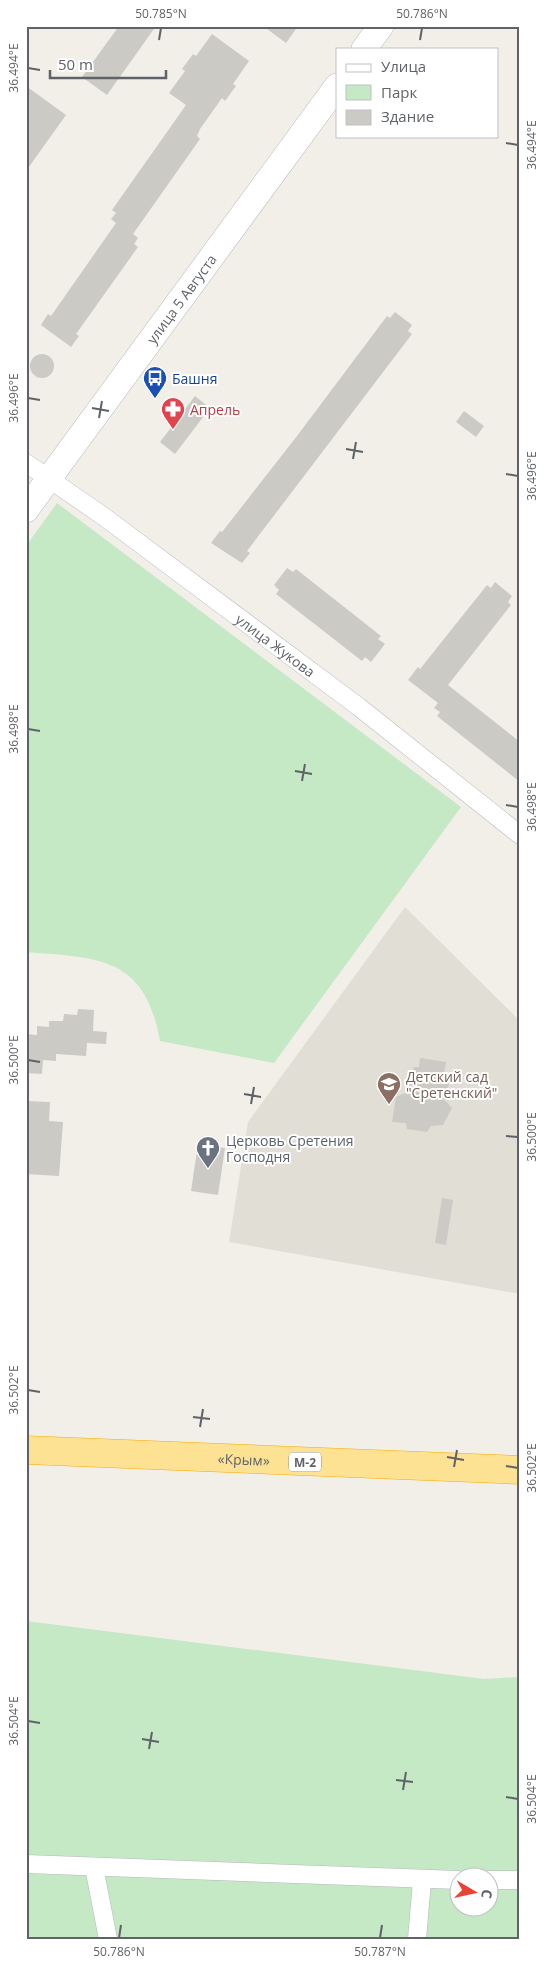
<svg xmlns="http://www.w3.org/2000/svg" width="546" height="1965" font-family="'Open Sans',sans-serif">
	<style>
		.education { fill: #e1ded6 }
		.green { fill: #c5e8c5; fill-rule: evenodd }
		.building { fill: #cccac5 }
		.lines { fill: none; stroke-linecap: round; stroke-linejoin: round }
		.street-casing { stroke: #b5b8bc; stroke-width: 19 }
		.secondary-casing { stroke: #b6babf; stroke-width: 26 }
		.highway-casing { stroke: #f9ab00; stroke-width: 29 }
		.street { stroke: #fff; stroke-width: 18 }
		.secondary { stroke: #fff; stroke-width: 25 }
		.highway { stroke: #fde293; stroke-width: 28 }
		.ticks { fill: none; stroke: #5f6368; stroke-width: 2 }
		.labels { text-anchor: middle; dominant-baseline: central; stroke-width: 4; stroke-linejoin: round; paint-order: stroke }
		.shield { fill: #fff; stroke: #8f9295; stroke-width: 1 }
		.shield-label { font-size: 12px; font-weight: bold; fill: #5f6368 }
		.street-label { font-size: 14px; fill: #5f6368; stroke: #fff }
		.transit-label { font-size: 14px; fill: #164399; stroke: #fff; text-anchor: start }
		.health-label { font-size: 14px; fill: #be3a42; stroke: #fff; text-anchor: start }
		.education-label { font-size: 14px; fill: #785e54; stroke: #fff; text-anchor: start }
		.worship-label { font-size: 14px; fill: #5b616d; stroke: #fff; text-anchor: start }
		.neatline { fill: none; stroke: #5f6368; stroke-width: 2 }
		.ticks-label { font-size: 12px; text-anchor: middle; fill: #5f6368 }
	</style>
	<rect width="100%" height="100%" fill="#f1efe8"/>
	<path class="education" d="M405 907 520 1021V1294L229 1242 248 1122Z"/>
	<path class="green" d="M57 503 461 807 274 1063 160 1041C145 956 99 958 26 952V546Z
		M26 1621 484 1679 520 1677V1939H26ZM458 1878H488V1908H458Z"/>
	<path class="building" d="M119 26H156L107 95 82 77Z
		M263 26H298L286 43Z
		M212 34 249 61 233 84 236 86 225 101 222 98 200 129 197 136 200 139 133 234 138 238 134 244 138 247 76 334 79 336 71 347 41 325 48 314 51 316 116 223 111 219 116 213 112 210 186 105 169 93 185 71 182 69 193 54 196 56Z
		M26 86 66 115 26 171Z
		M395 312 412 325 408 331 412 334 247 551 250 553 242 563 211 543 220 531 222 532 297 436 387 316 390 318Z
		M30 366a12 12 0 1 1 24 0a12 12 0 1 1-24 0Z
		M195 396 210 408 175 454 160 442Z
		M464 411 484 426 476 437 456 422Z
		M287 568 293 572 296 569 381 636 378 639 385 644 371 662 365 657 362 661 276 594 279 590 274 585Z
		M495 582 512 596 508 602 511 605 448 685 520 742V782L437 716 440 712 434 708 438 703 408 680 418 667 420 669 487 585 491 588Z
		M78 1009 94 1010 93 1031 107 1032 106 1044 87 1043 86 1056 56 1054V1061L43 1060 42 1074 26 1073V1034L37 1035V1026L49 1027V1021H63L64 1014 77 1015Z
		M420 1058 446 1062 444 1073 451 1078 444 1099 452 1108 443 1125 431 1126 427 1132 407 1129 406 1123 392 1122 396 1097 407 1092 414 1067H419Z
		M26 1101 50 1102 49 1121 63 1122 59 1176 26 1174Z
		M198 1144 225 1148 218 1195 191 1191Z
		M442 1198 453 1200 446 1245 435 1243Z"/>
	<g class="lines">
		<g class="street-casing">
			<g id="street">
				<path id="s1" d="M26 463 103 516 359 707 520 835"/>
				<path d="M26 1864 458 1880"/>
				<path d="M94 1867 108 1939"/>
				<path d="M488 1880H520"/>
				<path d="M417 1939 422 1881"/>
			</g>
		</g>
		<g class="secondary-casing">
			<g id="secondary">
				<path d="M364 49 381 26"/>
				<path id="s2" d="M26 510 337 86"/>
			</g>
		</g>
		<g class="highway-casing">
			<g id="highway">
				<path id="s3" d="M26 1450 520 1470"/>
			</g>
		</g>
		<use href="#street" class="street"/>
		<use href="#secondary" class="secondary"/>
		<use href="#highway" class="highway"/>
	</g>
	<path class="ticks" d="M159 40 161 28M420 40 422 28M28 68 40 70M506 143 518 145M28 398 40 400M92 408 109 411M99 418 102 401M346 449 363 452M353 459 356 442M506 474 518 476M28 729 40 731M295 771 312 774M302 781 305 764M506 805 518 807M28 1060 40 1062M244 1094 261 1097M251 1104 254 1087M506 1136 518 1137M28 1390 40 1392M193 1417 210 1419M200 1427 203 1409M447 1457 464 1460M506 1466 518 1468M454 1467 457 1450M28 1721 40 1723M142 1739 159 1742M149 1749 152 1732M396 1780 413 1782M403 1790 406 1772M506 1797 518 1799M119 1938 121 1925M380 1938 382 1925"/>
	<defs>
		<g id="bus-pin" transform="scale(1.25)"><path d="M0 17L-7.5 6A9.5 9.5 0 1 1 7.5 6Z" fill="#1a4fb4" stroke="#fff"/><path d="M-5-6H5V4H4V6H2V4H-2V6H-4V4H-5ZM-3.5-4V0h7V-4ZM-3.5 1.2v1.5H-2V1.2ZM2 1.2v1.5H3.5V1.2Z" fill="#fff"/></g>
		<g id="pharmacy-pin" transform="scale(1.25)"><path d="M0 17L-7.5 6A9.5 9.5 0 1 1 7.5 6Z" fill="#e0444e" stroke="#fff"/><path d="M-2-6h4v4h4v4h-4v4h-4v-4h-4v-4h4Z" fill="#fff"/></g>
		<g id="school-pin" transform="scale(1.25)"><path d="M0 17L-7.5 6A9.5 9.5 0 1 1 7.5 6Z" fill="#8d6e63" stroke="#fff"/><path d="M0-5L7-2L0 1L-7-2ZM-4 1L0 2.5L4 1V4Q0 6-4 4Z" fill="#fff"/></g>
		<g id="church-pin" transform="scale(1.25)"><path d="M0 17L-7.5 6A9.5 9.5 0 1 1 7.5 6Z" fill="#6b7280" stroke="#fff"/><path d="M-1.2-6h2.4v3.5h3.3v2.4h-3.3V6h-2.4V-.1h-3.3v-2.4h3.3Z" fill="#fff"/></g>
	</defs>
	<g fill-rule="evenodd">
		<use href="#bus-pin" x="155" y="378"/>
		<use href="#pharmacy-pin" x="173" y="409"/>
		<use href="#school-pin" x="389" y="1084"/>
		<use href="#church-pin" x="208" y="1148"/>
	</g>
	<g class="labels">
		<rect class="shield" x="289" y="1452.5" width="32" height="19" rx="4"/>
		<g class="shield-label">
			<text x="305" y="1462">М-2</text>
		</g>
		<g class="street-label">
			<text stroke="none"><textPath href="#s2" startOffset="262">улица 5 Августа</textPath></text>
			<text stroke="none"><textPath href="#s1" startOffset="309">улица Жукова</textPath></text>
			<text stroke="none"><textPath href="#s3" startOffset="218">«Крым»</textPath></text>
		</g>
		<g class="transit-label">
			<text x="172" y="378">Башня</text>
		</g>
		<g class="health-label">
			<text x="190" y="409">Апрель</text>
		</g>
		<g class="education-label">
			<text x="406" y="1076">Детский сад<tspan x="406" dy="16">"Сретенский"</tspan></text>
		</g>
		<g class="worship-label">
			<text x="226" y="1140">Церковь Сретения<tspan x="226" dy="16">Господня</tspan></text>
		</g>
	</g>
	<rect width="546" height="1965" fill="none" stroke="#ffffff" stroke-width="55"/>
	<rect x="336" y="48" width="162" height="90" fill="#ffffff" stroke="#bfc1c3"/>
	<rect x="346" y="64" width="25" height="8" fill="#ffffff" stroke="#bfc1c3"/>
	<text x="381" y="72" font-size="15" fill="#5f6368">Улица</text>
	<rect x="346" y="85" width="25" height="15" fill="#c5e8c5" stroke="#bfc1c3"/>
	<text x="381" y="98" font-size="15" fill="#5f6368">Парк</text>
	<rect x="346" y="110" width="25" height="15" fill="#cccac5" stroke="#bfc1c3"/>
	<text x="381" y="122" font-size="15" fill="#5f6368">Здание</text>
	<g transform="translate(474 1892) rotate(99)"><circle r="24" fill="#ffffff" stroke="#bfc1c3"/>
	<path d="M0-4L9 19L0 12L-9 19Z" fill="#ea4335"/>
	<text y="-8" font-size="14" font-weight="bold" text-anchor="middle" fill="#5f6368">С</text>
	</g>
	<path d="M50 70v8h116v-8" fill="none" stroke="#5f6368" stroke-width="2.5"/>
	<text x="58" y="70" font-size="15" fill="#5f6368" stroke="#ffffff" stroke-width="4" paint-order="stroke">50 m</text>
	<rect x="28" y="28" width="490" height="1910" class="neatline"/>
	<g class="ticks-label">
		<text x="161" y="18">50.785°N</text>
		<text x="422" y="18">50.786°N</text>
		<text transform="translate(14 68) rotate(-90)" y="4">36.494°E</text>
		<text transform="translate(532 145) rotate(-90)" y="4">36.494°E</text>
		<text transform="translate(14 398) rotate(-90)" y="4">36.496°E</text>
		<text transform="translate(532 476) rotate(-90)" y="4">36.496°E</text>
		<text transform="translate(14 729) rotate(-90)" y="4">36.498°E</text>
		<text transform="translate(532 807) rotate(-90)" y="4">36.498°E</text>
		<text transform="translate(14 1060) rotate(-90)" y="4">36.500°E</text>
		<text transform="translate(532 1137) rotate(-90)" y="4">36.500°E</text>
		<text transform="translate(14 1390) rotate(-90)" y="4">36.502°E</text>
		<text transform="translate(532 1468) rotate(-90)" y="4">36.502°E</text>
		<text transform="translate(14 1721) rotate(-90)" y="4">36.504°E</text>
		<text transform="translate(532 1799) rotate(-90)" y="4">36.504°E</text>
		<text x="119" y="1956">50.786°N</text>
		<text x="380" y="1956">50.787°N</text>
	</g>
</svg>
